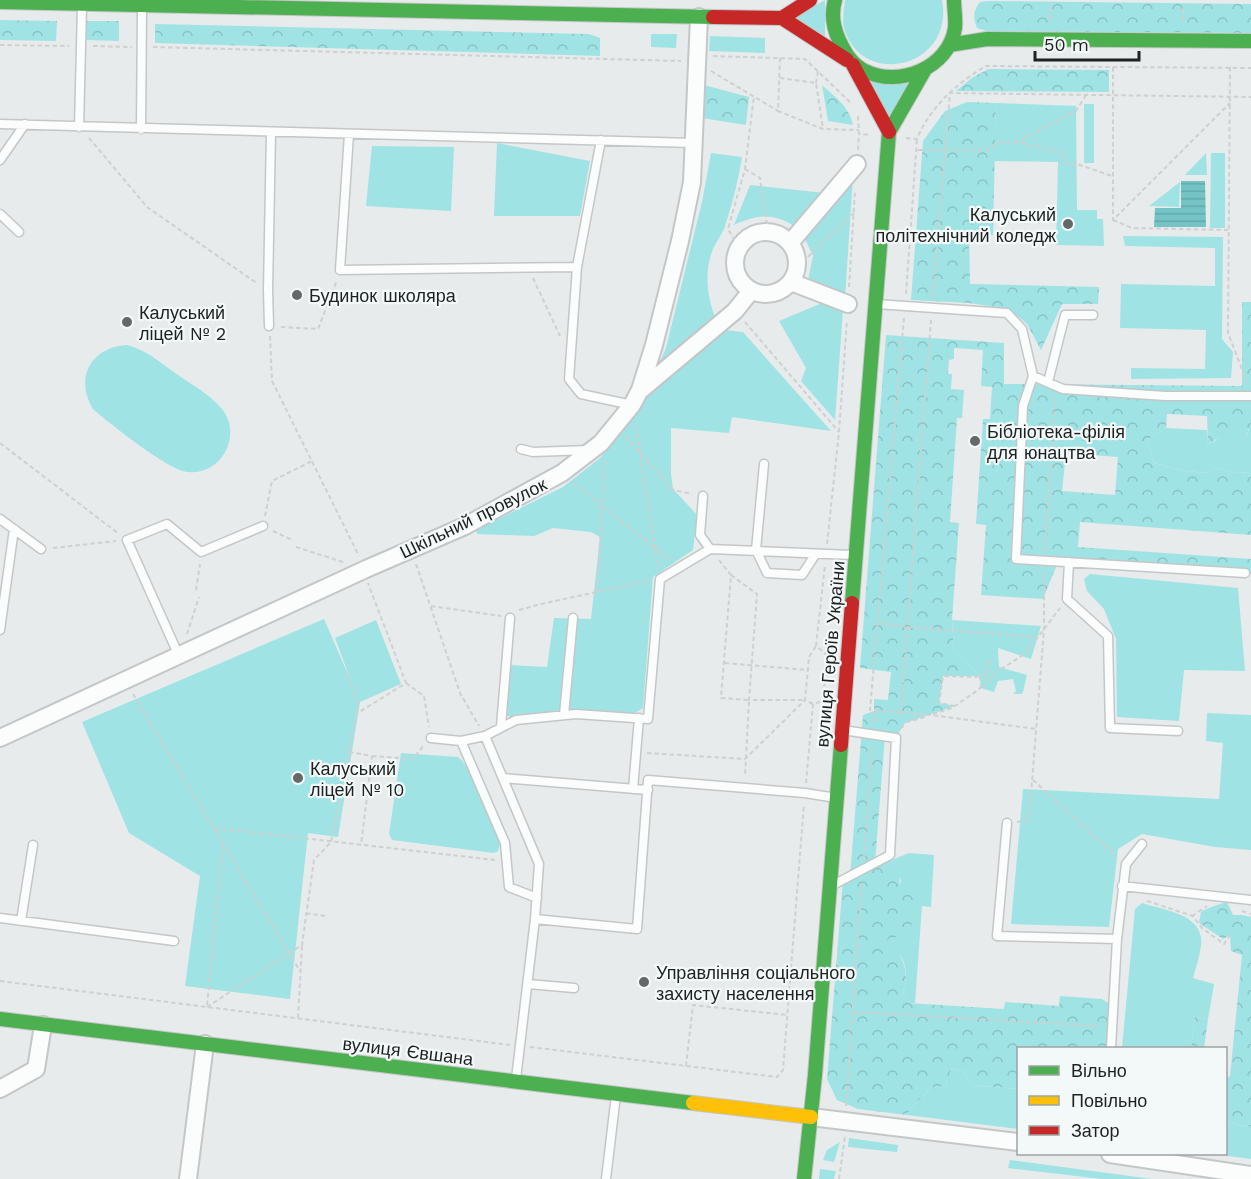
<svg xmlns="http://www.w3.org/2000/svg" width="1251" height="1179" font-family="'Work Sans',sans-serif">
	<style>
		.grass { fill: #a0e3e5 }
		.park { fill: url(#park-crowns); fill-rule: evenodd }
		.water { fill: url(#water-rules) }
		.lines { fill: none; stroke-linecap: round; stroke-linejoin: round }
		.lane-casing { stroke: #c4c7c7; stroke-width: 11 }
		.street-casing { stroke: #c4c7c7; stroke-width: 20 }
		.fast-casing { stroke: #c4c7c7; stroke-width: 16 }
		.slow-casing { stroke: #c4c7c7; stroke-width: 16 }
		.jam-casing { stroke: #c4c7c7; stroke-width: 16 }
		.path { stroke: #cfd0d0; stroke-width: 2; stroke-dasharray: 4.5 3; stroke-linecap: butt }
		.lane { stroke: #fbfcfc; stroke-width: 8 }
		.street { stroke: #fbfcfc; stroke-width: 16 }
		.fast { stroke: #4caf50; stroke-width: 14 }
		.slow { stroke: #ffc107; stroke-width: 14 }
		.jam { stroke: #c62828; stroke-width: 14 }
		.poi-dot { fill: #656868; stroke: #f3f9f9; stroke-width: 2 }
		.labels { text-anchor: middle; dominant-baseline: central; stroke-width: 4.5; stroke-linejoin: round; paint-order: stroke }
		.poi-label { font-size: 18px; fill: #1f2121; stroke: #f3f9f9; text-anchor: start }
		.street-label { font-size: 18px; fill: #1f2121; stroke: #f3f9f9 }
	</style>
	<defs>
		<pattern id="park-crowns" width="20" height="18" patternUnits="userSpaceOnUse" patternTransform="scale(1.5)"><rect width="20" height="18" fill="#a0e3e5"/><path d="M2 6a3 3 0 1 1 6 0M12 15a3 3 0 1 1 6 0" fill="none" stroke="#89c2c4"/></pattern>
		<pattern id="water-rules" width="6" height="5" patternUnits="userSpaceOnUse" patternTransform="scale(1.5)"><rect width="6" height="5" fill="#74c4c6"/><path d="M0 2.5h6" fill="none" stroke="#64a8aa"/></pattern>
	</defs>
	<rect width="100%" height="100%" fill="#e7ebeb"/>
	<path class="grass" d="M825 0V36L793 18Z
		M845 0H942C955 67 862 90 844 28 842 20 844 9 845 0Z
		M651 34H677L676 48 651 47Z
		M710 36 765 38V53L709 51Z
		M869 81 910 84 888 120Z
		M996 103 1076 106 1077 210H1097V219H1103L1104 246 1056 245 1058 162 994 161Z
		M1084 104H1094V163H1084Z
		M497 143 590 161 580 216H494Z
		M372 146 454 147 451 211 366 206Z
		M711 153 742 157C738 182 732 205 724 229 721 236 716 242 713 249 704 271 707 296 715 317L658 366 666 348 702 202Z
		M1206 153 1207 175H1185Z
		M1211 153H1225V228H1210Z
		M853 177 845 298 807 285 813 256 804 237Z
		M1180 182 1179 207 1149 206Z
		M750 185 825 193 798 229C776 212 758 214 734 225Z
		M1123 236 1223 237 1222 339 1233 352 1231 378 1131 379V368L1205 369 1206 330 1120 328 1121 284 1215 286V248L1125 246Z
		M822 303 843 310 835 420 801 381 806 368 779 321Z
		M724 330 743 332 831 431 732 417 729 433 671 428V474L673 489 697 515 693 550 653 577 643 708 627 718 576 714 516 720 502 713 506 665 547 667 554 618 591 619 600 537 591 532 553 528 534 536 477 534 476 530 563 487 600 458 622 432 644 395Z
		M127 345C147 350 162 364 178 375 192 385 211 395 222 409 243 435 221 476 188 472 169 471 109 423 93 409 74 378 91 347 127 345Z
		M1245 427 1249 429 1246 437H1251V472L1236 473 1213 467 1208 473 1186 471 1154 463 1147 440 1166 428 1207 430 1208 444 1215 441 1223 432Z
		M1090 574 1238 588 1245 671 1184 670 1179 721 1117 717 1116 639 1104 609 1087 591 1084 579Z
		M324 619 351 681 335 638 376 620 401 684 360 702 338 837 308 833 290 999 185 986 200 876 129 833 82 722Z
		M952 620 1041 626 1031 659 998 648 999 667 1027 675 1023 692 1021 694H1013L1016 691 1013 679 998 681 994 692 981 688 980 676 954 649Z
		M1207 713 1251 715V850L1215 847 1142 834 1118 849 1109 927 1011 924 1023 789 1219 799 1223 743 1206 741Z
		M401 753 458 757C472 766 492 826 500 844L498 851 494 853 392 840 389 834Z
		M909 853 934 855 931 907 922 906 915 1003H908L903 992C907 980 908 963 898 953 895 950 888 947 884 945L889 938 901 881 892 860Z
		M1142 903C1163 910 1205 914 1201 945 1200 956 1196 967 1193 978L1214 984 1208 1019 1195 1017 1191 1048H1122L1135 909Z
		M952 1068 964 1072 972 1085 1018 1089V1129L907 1115 910 1109 931 1088 945 1086Z
		M1226 1120 1236 1125 1251 1127V1159L1212 1154H1226Z
		M849 1138 898 1145 897 1152 848 1147Z
		M840 1142 834 1162 823 1160 827 1150Z
		M1010 1160 1152 1179H1102L1008 1168Z
		M820 1169 836 1171 834 1179H819Z"/>
	<path class="park" d="M987 1 1251 4V33L987 31 977 28C973 17 973 11 980 2Z
		M0 20 57 21 56 41 0 40Z
		M87 21H119V41L86 40Z
		M155 24 589 34 600 38V56L155 43Z
		M988 69 1109 70V92L956 91 972 78Z
		M704 85 749 97 746 125 702 118Z
		M822 85C835 97 849 106 853 125L828 121Z
		M967 102 996 103 993 235H969L970 284 1099 287 1098 304H1062L1041 350 1027 324 1009 309 969 303 911 300 923 141 945 111Z
		M1242 302H1251V437L1246 438 1249 429 1245 427 1241 434C1222 425 1223 438 1208 444L1207 416 1167 414 1166 428 1147 440 1154 463 1186 471 1208 473 1213 467 1236 473 1251 472V535L1080 522 1078 547 1251 559V574L1058 562 1043 599 981 595 986 525 976 524 983 419H990L992 387 981 386 983 350 954 348V359L949 360 948 374H952L951 389 964 390 962 418H957L950 522 959 523 952 620 954 649 980 676H943L939 703 955 706 905 723 898 734 885 736 875 862 892 860 899 874 900 886 915 899 910 935 889 938 885 945 901 947 899 953C906 967 908 977 903 992L908 1003 1004 1009 1005 1002 1059 1006 1060 996 1102 999 1113 1006 1111 1048H1018V1089L972 1085 964 1072 952 1068 950 1073 957 1078 956 1081 947 1080 945 1086 931 1088 910 1109 907 1115 858 1109 837 1100 827 1079 843 880 850 876 863 715 874 711V699L888 700 891 672 860 668 886 335 1004 343V384L1242 386ZM1066 453 1118 457 1115 495 1062 491Z
		M1227 902 1233 915H1242L1251 917V1127L1236 1125 1226 1120V1078L1230 1076 1242 955 1231 951 1230 935 1223 939 1199 923 1201 912C1205 909 1222 903 1227 902Z
		M1195 1017 1208 1019 1204 1048H1191Z"/>
	<path class="water" d="M1181 181H1205L1206 227H1154L1155 208H1181Z"/>
	<g class="lines">
		<g class="lane-casing">
			<path id="lane" d="M0 124 693 143
				M79 127 82 6
				M141 129 142 8
				M349 134 340 270 577 267
				M601 140 577 267 569 379 581 394 632 405
				M0 160 25 124
				M0 214 19 232
				M876 304 1007 313 1022 329 1033 376 1023 406 1016 559 1245 573
				M269 326 268 290 271 132
				M1033 376 1063 389 1165 396H1251
				M1048 382 1065 315H1093
				M521 449 533 452 589 450
				M764 464 756 550 767 573 802 575 815 555
				M703 496 700 535 710 549
				M0 519 41 549
				M1069 562 1067 599 1108 636 1110 728 1178 731
				M0 630 14 529
				M179 656 127 540 167 524 201 552 263 526
				M564 715 573 618
				M501 726 510 618
				M485 736 539 864 535 919 516 1079
				M431 738 461 741 505 843 509 887 537 898
				M461 741 485 736 516 720 576 714 648 719 660 579 710 549 852 555
				M503 778 648 790
				M633 789 639 718
				M1007 823 997 936 1117 939
				M833 885 890 855 896 738 843 730
				M1122 886 1251 900
				M0 918 174 941
				M535 919 637 929 648 780 805 793 836 798
				M21 921 33 845
				M528 984 574 988
				M1111 1048 1117 939 1126 864 1142 844
				M606 1179 616 1095"/>
		</g>
		<g class="street-casing">
			<path id="street" d="M735 263a31 31 0 1 1 62 0a31 31 0 1 1-62 0Z
				M790 243 857 164
				M791 282 848 304
				M641 390 735 311 751 291
				M0 738 366 569 465 526 562 473 601 443 632 405 640 390 654 345 680 241 692 182 699 17
				M0 1089 36 1069 43 1025
				M811 1117 1018 1142
				M1110 1154 1251 1175
				M188 1179 205 1044"/>
		</g>
		<g class="fast-casing">
			<path id="fast" d="M835 0C831 14 833 27 839 40 845 53 852 65 865 71 899 88 949 68 955 28 956 19 954 9 954 0
				M0 2 713 17
				M949 45 987 39 1251 41
				M852 603 889 132 924 71
				M0 1019 693 1103
				M804 1179 815 1075 841 745"/>
		</g>
		<g class="slow-casing">
			<path id="slow" d="M693 1103 811 1117"/>
		</g>
		<g class="jam-casing">
			<path id="jam" d="M713 17 782 18 847 60
				M782 18 810 0
				M853 65 889 132
				M841 745 852 603"/>
		</g>
		<path class="path" d="M1183 8V23
			M1051 20V5
			M0 45 69 46
			M93 46 132 47
			M153 47 681 61
			M713 56 805 59 851 103
			M780 58 778 111 823 129 859 130
			M1113 67V220L1230 103
			M1230 67 1228 333 1248 385
			M711 71 778 111
			M780 78 816 83 823 129
			M816 83 818 71
			M1086 95 1076 111 1017 142 1064 153 1066 164H1077L1112 176
			M858 116 859 134 871 135
			M89 138 147 207 258 284
			M906 138 917 139C929 108 958 82 986 66L1251 68
			M858 150 859 134
			M918 150H987L998 142H1017
			M745 169 760 178 768 232
			M1113 220 1132 228 1228 230
			M739 247 728 229 745 169 754 96
			M797 267 854 213
			M533 278 560 336
			M849 287 855 191
			M906 294 917 139
			M933 296 950 93 1251 97
			M904 318 870 710 931 715 1036 729
			M745 322 839 432
			M281 327 318 329 337 280
			M270 336 272 381 359 556
			M636 426 658 568
			M626 437 673 490 692 494
			M0 443 119 534
			M574 483 670 560
			M265 516 272 481 312 461
			M273 531 292 540
			M827 544 839 432 847 320
			M296 547 343 562
			M53 548 116 541
			M1045 551 1055 398
			M719 560 731 575 721 698 749 700 745 776
			M416 564 460 693 479 726
			M731 575 757 594 749 700H805
			M196 590 200 564
			M597 592 605 458
			M431 606 501 616
			M519 610 541 604 648 581
			M878 623 908 627 1036 637
			M187 634 199 597
			M725 663 808 670
			M346 671 357 702 356 714
			M980 676 981 688
			M406 683 424 696 429 727
			M133 694 300 971
			M813 704 805 700 809 657 816 646
			M955 706 939 703 943 676 976 677 988 673 989 658
			M901 713 931 320
			M933 714 952 708 978 690 997 672 1026 653 1060 608
			M874 723V711
			M902 728 904 723 928 716
			M349 752 372 756 361 845
			M647 753 745 759 805 700
			M372 756 413 759 424 745
			M1033 780 1117 857
			M806 783 813 704 823 701 827 655 816 646 825 565
			M1017 822 1029 820 1044 629V572
			M215 828 495 860
			M864 858 872 747
			M1147 901 1193 916 1202 928 1224 944 1230 935
			M1242 911 1251 914
			M306 913 325 916
			M1192 916 1207 906
			M0 981 510 1045
			M207 1005 223 844
			M207 1007 302 945 314 860 331 842 356 714 406 683 368 583
			M854 1012 1100 1026
			M298 1018 302 945
			M530 1047 777 1077 783 1070 804 804
			M686 1066 693 1005 787 1015
			M846 1106 862 881
			M839 1179 845 1136"/>
		<use href="#lane" class="lane"/>
		<use href="#street" class="street"/>
		<use href="#fast" class="fast"/>
		<use href="#slow" class="slow"/>
		<use href="#jam" class="jam"/>
	</g>
	<g class="poi-dot">
		<circle cx="1068" cy="224" r="6"/>
		<circle cx="297" cy="295" r="6"/>
		<circle cx="127" cy="322" r="6"/>
		<circle cx="975" cy="441" r="6"/>
		<circle cx="298" cy="778" r="6"/>
		<circle cx="644" cy="982" r="6"/>
	</g>
	<g class="labels">
		<g class="poi-label">
			<text x="1056" y="214" text-anchor="end">Калуський<tspan x="1056" dy="21">політехнічний коледж</tspan></text>
			<text x="309" y="295">Будинок школяра</text>
			<text x="139" y="312">Калуський<tspan x="139" dy="21">ліцей № 2</tspan></text>
			<text x="987" y="431">Бібліотека-філія<tspan x="987" dy="21">для юнацтва</tspan></text>
			<text x="310" y="768">Калуський<tspan x="310" dy="21">ліцей № 10</tspan></text>
			<text x="656" y="972">Управління соціального<tspan x="656" dy="21">захисту населення</tspan></text>
		</g>
		<g class="street-label">
			<text transform="translate(473 518) rotate(-26)">Шкільний провулок</text>
			<text transform="translate(830 654) rotate(-85)">вулиця Героїв України</text>
			<text transform="translate(408 1051) rotate(7)">вулиця Євшана</text>
		</g>
	</g>
	<rect x="1017" y="1047" width="210" height="108" fill="#f3f9f9" stroke="#9ea3a3" stroke-width="1.5"/>
	<rect x="1029" y="1066" width="30" height="9" fill="#4caf50" stroke="#9ea3a3" stroke-width="1.5"/>
	<text x="1071" y="1077" font-size="18" fill="#1f2121">Вільно</text>
	<rect x="1029" y="1096" width="30" height="9" fill="#ffc107" stroke="#9ea3a3" stroke-width="1.5"/>
	<text x="1071" y="1107" font-size="18" fill="#1f2121">Повільно</text>
	<rect x="1029" y="1126" width="30" height="9" fill="#c62828" stroke="#9ea3a3" stroke-width="1.5"/>
	<text x="1071" y="1137" font-size="18" fill="#1f2121">Затор</text>
	<path d="M1035 51v9h104v-9" fill="none" stroke="#1f2121" stroke-width="3"/>
	<text x="1044" y="51" font-size="18" fill="#1f2121" stroke="#f3f9f9" stroke-width="4.5" paint-order="stroke">50 m</text>
</svg>
